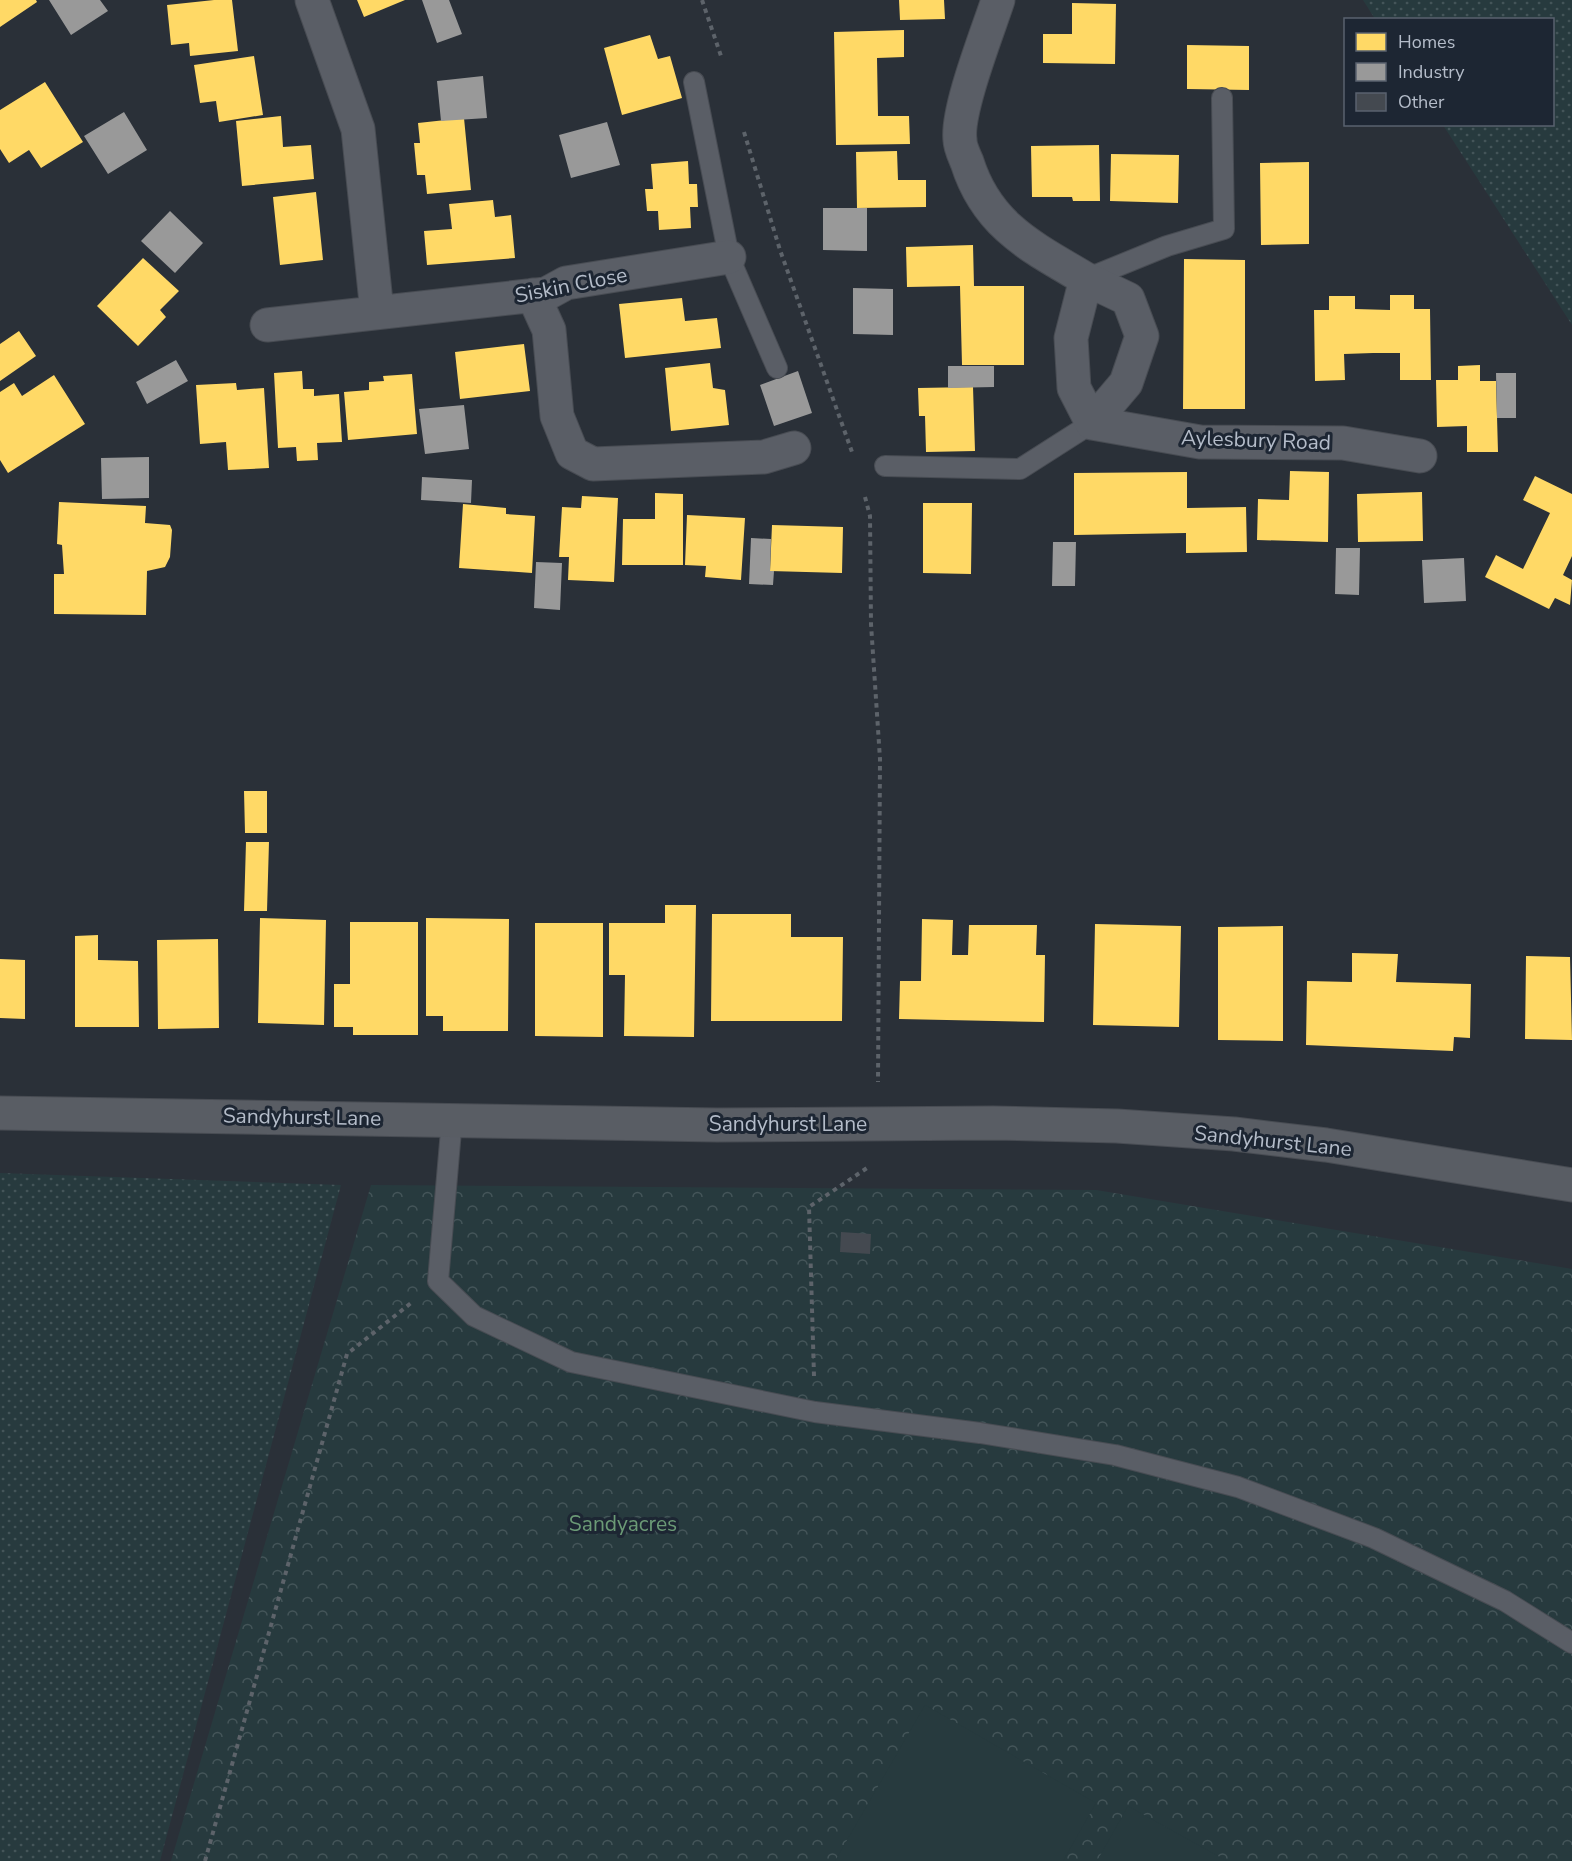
<svg xmlns="http://www.w3.org/2000/svg" width="1572" height="1861" font-family="'Nunito Sans',sans-serif">
	<style>
		.grass { fill: url(#grass-dots) }
		.park { fill: url(#park-crowns) }
		.pitch { fill: #273a3e }
		.homes { fill: #ffd966 }
		.industry { fill: #999 }
		.building { fill: #444950 }
		.lines { fill: none; stroke-linecap: round; stroke-linejoin: round }
		.lane-casing { stroke: #484c53; stroke-width: 22 }
		.street-casing { stroke: #484c53; stroke-width: 35 }
		.secondary-casing { stroke: #484c53; stroke-width: 35 }
		.path { stroke: #5d636a; stroke-width: 4; stroke-dasharray: 4.5 4.5; stroke-linecap: butt }
		.lane { stroke: #5a5e66; stroke-width: 20 }
		.street { stroke: #5a5e66; stroke-width: 33 }
		.secondary { stroke: #595d64; stroke-width: 33 }
		.labels { text-anchor: middle; dominant-baseline: central; stroke-width: 6; stroke-linejoin: round; paint-order: stroke }
		.street-label { font-size: 21px; fill: #b4bcc9; stroke: #1d2633 }
		.park-label { font-size: 21px; fill: #6b9a76; stroke: #1d2633 }
	</style>
	<defs>
		<pattern id="grass-dots" width="8" height="8" patternUnits="userSpaceOnUse" patternTransform="scale(1.5)"><rect width="8" height="8" fill="#273a3e"/><path d="M2 2h.1M6 6h.1" fill="none" stroke="#445559" stroke-width="1.8" stroke-linecap="round"/></pattern>
		<pattern id="park-crowns" width="20" height="18" patternUnits="userSpaceOnUse" patternTransform="scale(1.5)"><rect width="20" height="18" fill="#273a3e"/><path d="M2 6a3 3 0 1 1 6 0M12 15a3 3 0 1 1 6 0" fill="none" stroke="#445559"/></pattern>
	</defs>
	<rect width="100%" height="100%" fill="#2a3038"/>
	<path class="grass" d="M1363 0H1572V325L1443 125 1552 124V20L1375 19Z
		M0 1173 341 1185 160 1861H0Z"/>
	<path class="park" d="M371 1185 1096 1190 1572 1269V1861H171Z"/>
	<path class="pitch" d="M925 1705 1096 1803 1063 1861H835Z
		M1128 1806 1227 1861H1097Z"/>
	<path class="homes" d="M0 0H36L37 2 0 27Z
		M214 0H232L238 51 190 56 189 43 171 45 167 5Z
		M357 0H405L364 17Z
		M899 0H944L945 19 900 20Z
		M1072 3 1116 4 1115 64 1043 63V34H1072Z
		M904 30V57L877 58 878 116H909L910 144 836 145 834 32Z
		M650 35 658 59 670 56 682 98 622 115 604 48Z
		M1187 45 1249 46V90L1187 89Z
		M254 56 263 115 219 122 216 101 200 103 194 65Z
		M45 82 83 142 41 168 29 150 9 163 0 149V110Z
		M281 116 283 147 311 145 314 179 242 186 236 121Z
		M464 118 471 190 427 194 425 175H417L414 143H420L418 123Z
		M1099 145 1100 201H1073L1072 197H1032L1031 146Z
		M897 151 898 180H926V207L857 208 856 152Z
		M1111 154 1179 155 1178 203 1110 201Z
		M688 161 689 184H697L698 207H690L691 228 659 230 658 211H647L645 189H653L651 164Z
		M1309 162V244L1261 245 1260 163Z
		M316 192 323 260 280 265 273 197Z
		M493 200 495 217 511 215 515 258 427 265 424 231 452 229 449 204Z
		M973 245 974 286H1024V365H962L960 286 907 287 906 247Z
		M143 258 179 291 160 310 166 317 138 346 97 306Z
		M1184 259 1245 260V409H1183Z
		M1390 295H1414V309H1430L1431 380H1400V353H1373L1344 354 1345 380 1315 381 1314 310H1329V296H1355V309L1390 310Z
		M682 298 685 321 717 318 721 348 625 358 619 304Z
		M19 331 36 356 0 381V344Z
		M524 344 530 391 460 399 455 352Z
		M710 363 713 388 725 390 729 425 671 431 665 368Z
		M1480 365V381H1496L1498 452H1467V426L1437 427 1436 380H1458V366Z
		M302 371 303 389H314V396L339 394 342 442 317 443 318 460 297 461 296 447 278 448 274 373Z
		M412 374 417 434 348 440 344 392 369 390V382L384 381 383 376Z
		M54 375 85 424 8 473 0 460V392L14 383 22 396Z
		M236 383 237 390 264 388 269 468 228 470 226 442 200 444 196 385Z
		M973 387 975 451 926 452 925 416H919L918 388Z
		M1290 471 1329 472 1328 542 1257 540 1258 499 1289 500Z
		M1187 472V508L1246 507 1247 552 1186 553V533L1074 535V473Z
		M1535 476 1572 494V556L1563 575 1572 580 1570 605 1555 598 1549 609 1485 577 1496 555 1523 569 1550 513 1523 500Z
		M1422 492 1423 541 1358 542 1357 494Z
		M655 493 683 494V565H622L623 519H655Z
		M582 496 618 498 614 582 568 580 569 557H559L562 507 581 508Z
		M59 502 146 506 145 523 170 525 172 530 170 557 165 567 147 571 146 615 54 614V574H64L62 545 57 544Z
		M923 503H972L971 574 923 573Z
		M463 504 506 508V514L535 516 532 573 459 568Z
		M687 515 745 518 741 580 705 577 706 566 685 565Z
		M772 525 843 527 842 573 770 571Z
		M244 791H267V833H245Z
		M246 842H269L267 911H244Z
		M665 905H696L694 1037 624 1036 625 975H609V923H665Z
		M712 914H791V937H843L842 1021H711Z
		M260 918 326 920 324 1025 258 1023Z
		M426 918 509 919 508 1031H443V1016H426Z
		M922 919 953 920 952 955H968L969 925H1037L1036 955H1045L1044 1022 899 1019 900 981H921Z
		M350 922H418V1035H353V1027H334V984H350Z
		M535 923H603V1037L535 1036Z
		M1095 924 1181 926 1179 1027 1093 1025Z
		M1283 926V1041L1218 1040V927Z
		M98 935V960L138 961 139 1027H75V936Z
		M218 939 219 1028 158 1029 157 940Z
		M1352 953 1398 954 1396 982 1471 984 1470 1038 1454 1037 1453 1051 1306 1045 1307 981 1352 982Z
		M1526 956 1570 957 1572 1040 1525 1039Z
		M0 959 25 960V1019L0 1018Z"/>
	<path class="industry" d="M49 0H100L108 11 71 35Z
		M422 0H449L462 34 437 43Z
		M483 76 487 118 441 121 437 81Z
		M124 112 147 150 108 174 84 136Z
		M607 122 620 165 571 178 559 135Z
		M823 208H867V251L823 250Z
		M170 211 203 243 175 273 141 241Z
		M853 288 893 289V335L853 334Z
		M176 360 188 381 147 404 136 382Z
		M948 366H994V387L948 388Z
		M798 371 812 413 774 426 760 385Z
		M1496 373H1516V418H1497Z
		M464 405 469 449 425 454 419 409Z
		M149 457V498L102 499 101 458Z
		M422 477 472 480 471 503 421 500Z
		M751 538 771 539 770 571H774L773 585 749 584Z
		M1053 542H1076L1075 586H1052Z
		M1336 548H1360L1359 595 1335 594Z
		M1464 558 1466 601 1424 603 1422 560Z
		M536 562 562 563 560 610 534 608Z"/>
	<path class="building" d="M841 1232 871 1234 870 1254 840 1252Z"/>
	<g class="lines">
		<g class="lane-casing">
			<path id="lane" d="M694 82 729 257 777 368
				M1086 279 1167 246 1224 229 1222 98
				M885 466 1020 469 1092 423
				M452 1119 438 1281 474 1316 571 1362 815 1412 980 1433 1115 1455 1238 1487 1374 1538 1505 1601 1572 1643"/>
		</g>
		<g class="street-casing">
			<path id="street" d="M312 0 358 129 377 312
				M998 0C988 31 956 111 960 140 960 147 964 155 967 162 987 226 1032 247 1086 279L1071 338 1074 388 1092 423 1200 442 1343 443 1420 456
				M1086 279 1128 299 1142 336 1126 383 1092 423
				M533 295 549 330 557 416 572 453 593 464 764 457 794 448
				M267 325 546 294 566 283 729 257"/>
		</g>
		<g class="secondary-casing">
			<path id="secondary" d="M0 1113 717 1125 993 1123 1117 1126 1234 1134 1326 1145 1572 1185"/>
		</g>
		<path class="path" d="M702 0 721 56
			M744 132 780 250 852 452
			M865 497 870 516 871 624 880 759 878 1082
			M814 1376 809 1207 867 1168
			M205 1861 347 1354 411 1303"/>
		<use href="#lane" class="lane"/>
		<use href="#street" class="street"/>
		<use href="#secondary" class="secondary"/>
	</g>
	<g class="labels">
		<g class="street-label">
			<text transform="translate(571 285) rotate(-11)">Siskin Close</text>
			<text transform="translate(1256 440) rotate(2)">Aylesbury Road</text>
			<text transform="translate(302 1117) rotate(1)">Sandyhurst Lane</text>
			<text x="788" y="1124">Sandyhurst Lane</text>
			<text transform="translate(1273 1141) rotate(6)">Sandyhurst Lane</text>
		</g>
		<g class="park-label">
			<text x="623" y="1524">Sandyacres</text>
		</g>
	</g>
	<rect x="1344" y="18" width="210" height="108" fill="#1d2633" stroke="#59626f" stroke-width="1.5"/>
	<rect x="1356" y="33" width="30" height="18" fill="#ffd966" stroke="#59626f" stroke-width="1.5"/>
	<text x="1398" y="48" font-size="18" fill="#b4bcc9">Homes</text>
	<rect x="1356" y="63" width="30" height="18" fill="#999999" stroke="#59626f" stroke-width="1.5"/>
	<text x="1398" y="78" font-size="18" fill="#b4bcc9">Industry</text>
	<rect x="1356" y="93" width="30" height="18" fill="#444950" stroke="#59626f" stroke-width="1.5"/>
	<text x="1398" y="108" font-size="18" fill="#b4bcc9">Other</text>
</svg>
